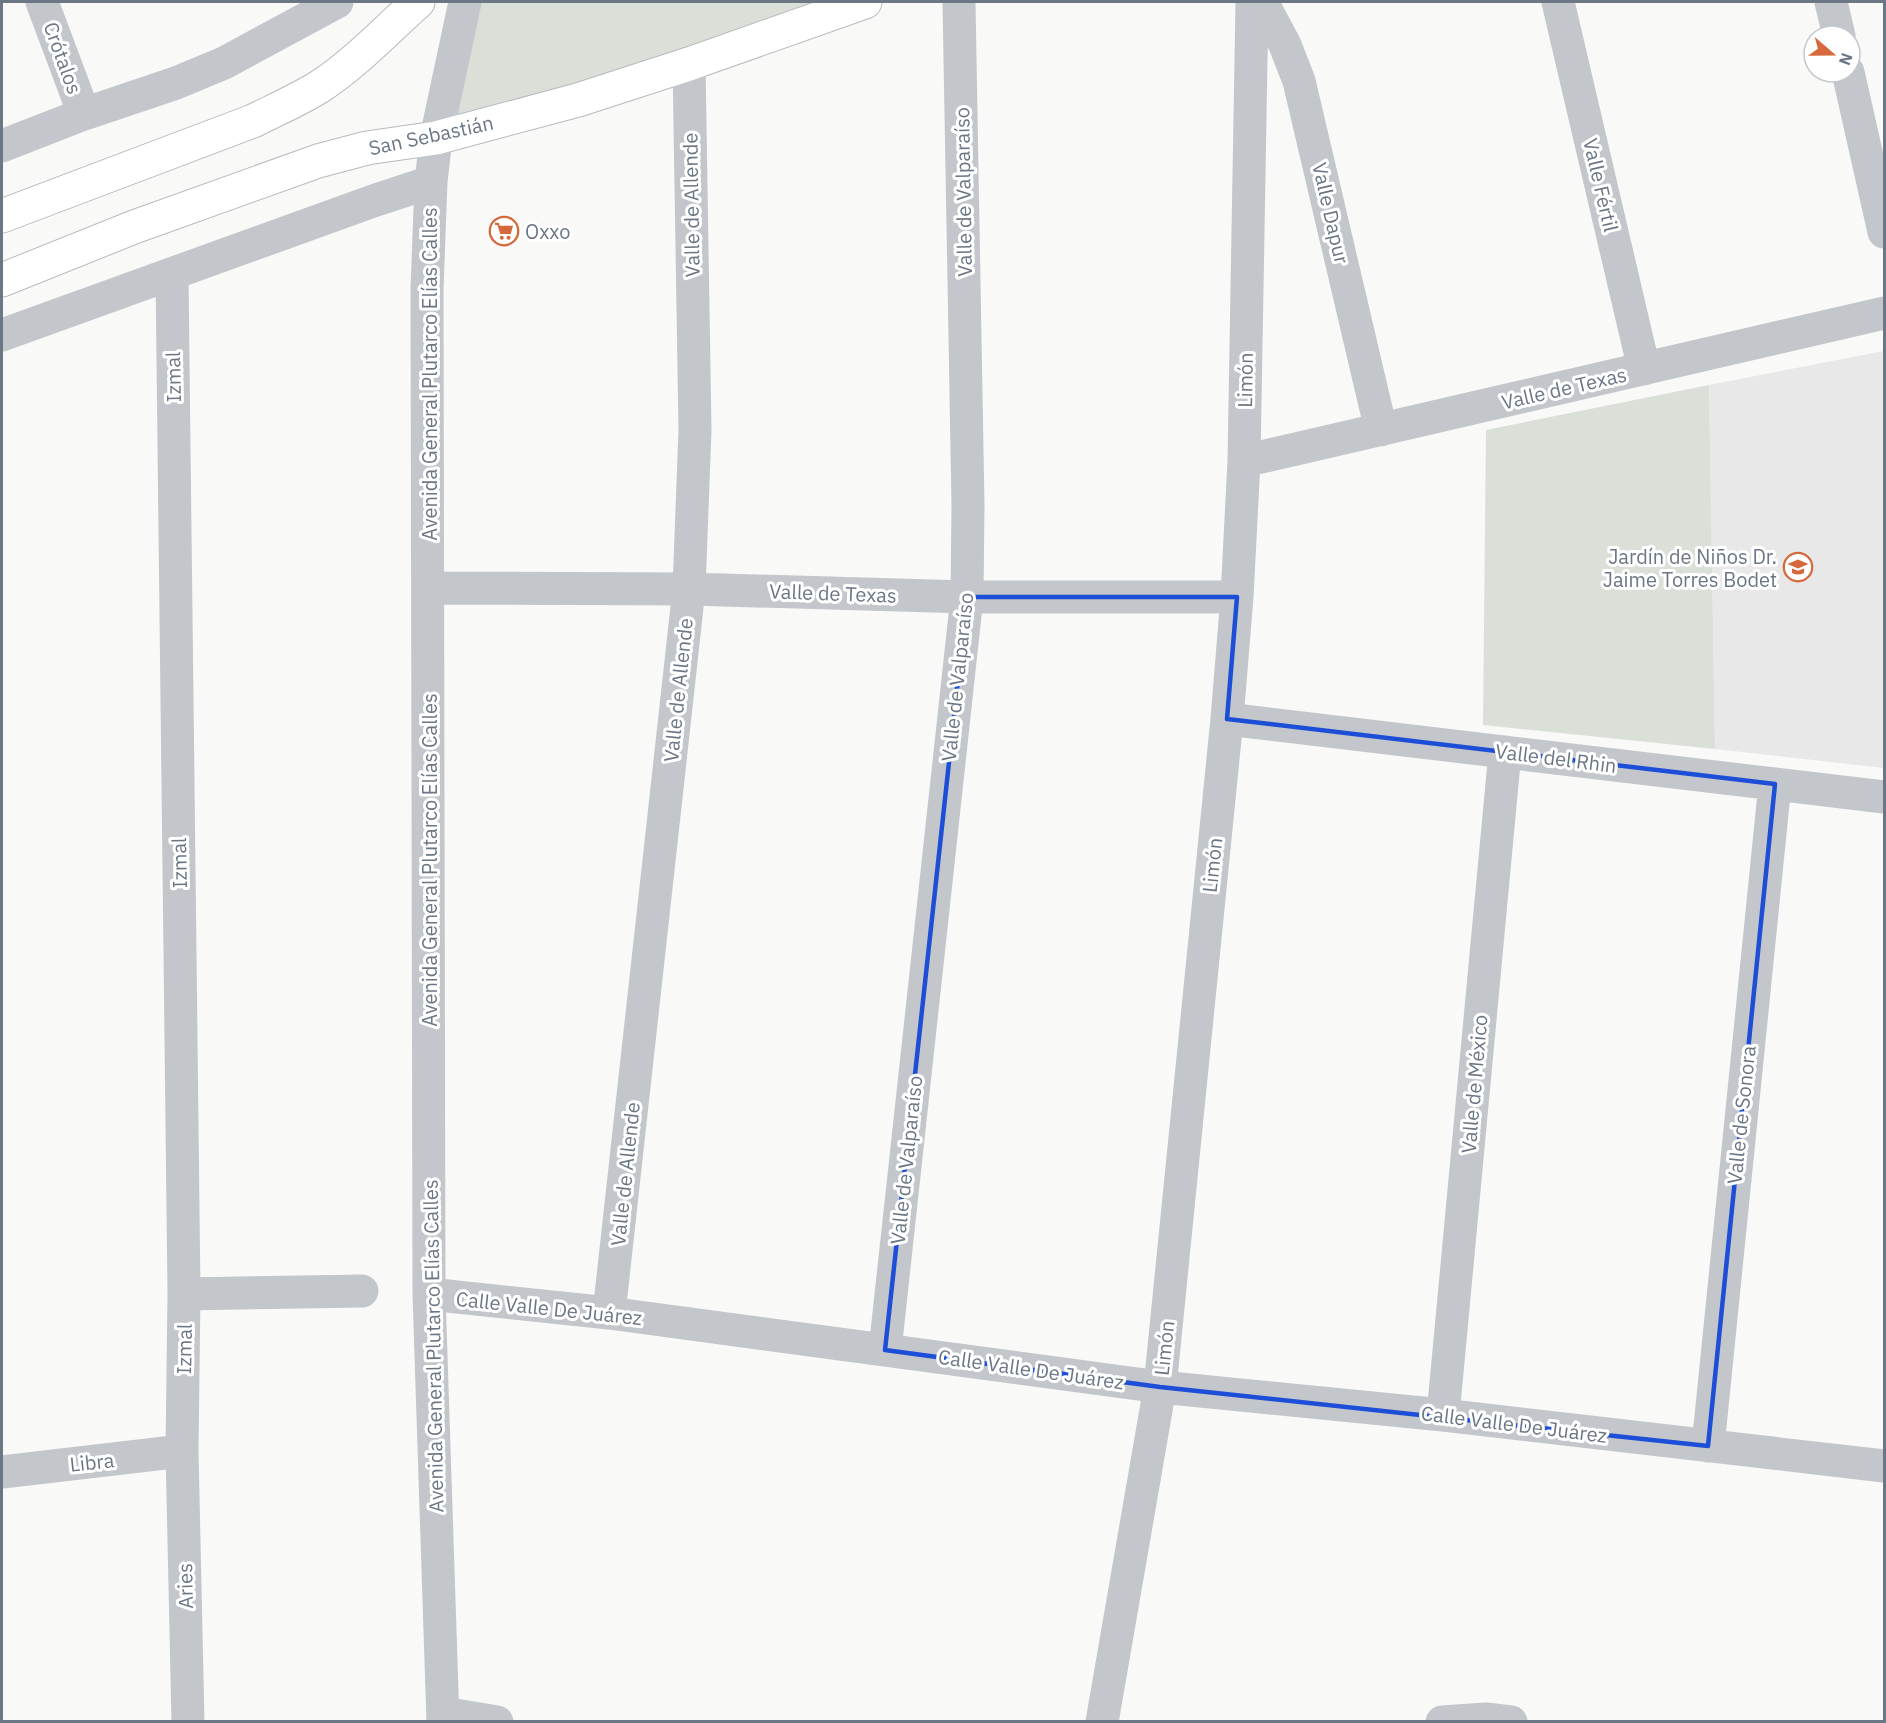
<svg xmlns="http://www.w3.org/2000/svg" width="1886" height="1723" font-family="'IBM Plex Sans',sans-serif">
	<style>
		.built { fill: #e7e8e7 }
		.green { fill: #dadfd8 }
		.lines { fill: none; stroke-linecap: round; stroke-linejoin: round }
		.major-casing { stroke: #b7babe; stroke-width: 35 }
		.minor { stroke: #c3c6ca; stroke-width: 33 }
		.major { stroke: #fff; stroke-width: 33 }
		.marked { fill: none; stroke: #1d4ed8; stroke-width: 4.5; stroke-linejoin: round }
		.labels { text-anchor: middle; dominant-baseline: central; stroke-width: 6; stroke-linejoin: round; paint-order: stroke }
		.street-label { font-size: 20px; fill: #6b7785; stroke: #fff }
		.poi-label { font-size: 20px; fill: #6b7785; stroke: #fff; text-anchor: start }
	</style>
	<rect width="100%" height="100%" fill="#f9f9f7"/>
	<path class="built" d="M1884 351V768L1715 749 1709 385Z"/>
	<path class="green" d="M465 2H865L437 138Z
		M1709 385 1715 749 1483 725 1486 430Z"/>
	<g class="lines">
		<g class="major-casing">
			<path id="major" d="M2 216 253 121C275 110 298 100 319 87 355 64 386 30 418 2
				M2 280 134 227 318 161 367 148 436 138 578 100 689 64 865 2"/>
		</g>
		<path class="minor" d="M42 2 84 114
			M1262 2 1285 45 1299 81 1381 430
			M1558 2 1644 369
			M1831 2 1839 36
			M1848 72 1884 232
			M2 146 84 114 176 83 224 63 337 2
			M172 275 184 1294 182 1451 188 1722
			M2 335 376 200 431 182
			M1244 461 1884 313
			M429 588 689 589 967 597H1237
			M1227 719 1884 797
			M184 1294 362 1291
			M429 1294 609 1313 1160 1387 1443 1415 1884 1466
			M609 1313 689 589 695 430 689 64
			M885 1350 967 597 968 505 959 2
			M1443 1415 1505 752
			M1708 1446 1775 784
			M2 1472 182 1451
			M443 1713 497 1722
			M443 1722 429 1294 427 289 431 182 436 138 465 2
			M1102 1722 1160 1387 1227 719 1237 597 1244 461 1252 2
			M1442 1722 1486 1719 1511 1722"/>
		<use href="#major" class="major"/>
	</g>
	<path class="marked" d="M967 597H1237L1227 719 1775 784 1708 1446 1160 1387 885 1350Z"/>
	<defs>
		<g id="supermarket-ring" transform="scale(1.5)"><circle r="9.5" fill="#fff" stroke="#d5693b" stroke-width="1.5"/><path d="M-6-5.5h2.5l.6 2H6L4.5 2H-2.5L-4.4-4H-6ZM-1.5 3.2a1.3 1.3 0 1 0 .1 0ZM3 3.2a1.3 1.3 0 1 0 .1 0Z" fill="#d5693b"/></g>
		<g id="school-ring" transform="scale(1.5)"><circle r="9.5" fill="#fff" stroke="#d5693b" stroke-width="1.5"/><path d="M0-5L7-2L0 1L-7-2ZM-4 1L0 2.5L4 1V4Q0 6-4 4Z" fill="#d5693b"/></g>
	</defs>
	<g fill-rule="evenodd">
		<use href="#supermarket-ring" x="504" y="231"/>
		<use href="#school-ring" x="1798" y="567"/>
	</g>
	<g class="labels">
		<g class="street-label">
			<text transform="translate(63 58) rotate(70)">Crótalos</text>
			<text transform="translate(431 135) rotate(-12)">San Sebastián</text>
			<text transform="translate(1601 185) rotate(77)">Valle Fértil</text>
			<text transform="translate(963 192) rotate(-91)">Valle de Valparaíso</text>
			<text transform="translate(691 205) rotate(-91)">Valle de Allende</text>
			<text transform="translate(1331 213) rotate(77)">Valle Dapur</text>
			<text transform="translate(429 374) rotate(-90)">Avenida General Plutarco Elías Calles</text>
			<text transform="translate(173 377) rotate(-91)">Izmal</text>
			<text transform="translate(1245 380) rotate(-89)">Limón</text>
			<text transform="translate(1564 388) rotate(-13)">Valle de Texas</text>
			<text transform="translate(833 593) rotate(2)">Valle de Texas</text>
			<text transform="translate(957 677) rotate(-84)">Valle de Valparaíso</text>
			<text transform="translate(678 690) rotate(-84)">Valle de Allende</text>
			<text transform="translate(1556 758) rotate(7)">Valle del Rhin</text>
			<text transform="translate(429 860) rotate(-90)">Avenida General Plutarco Elías Calles</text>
			<text transform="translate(179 863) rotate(-91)">Izmal</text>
			<text transform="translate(1212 865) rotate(-84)">Limón</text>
			<text transform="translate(1474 1084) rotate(-85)">Valle de México</text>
			<text transform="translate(1741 1115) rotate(-84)">Valle de Sonora</text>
			<text transform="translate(906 1160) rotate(-84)">Valle de Valparaíso</text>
			<text transform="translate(625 1174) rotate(-84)">Valle de Allende</text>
			<text transform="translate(549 1308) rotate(6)">Calle Valle De Juárez</text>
			<text transform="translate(433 1346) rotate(-91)">Avenida General Plutarco Elías Calles</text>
			<text transform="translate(1164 1348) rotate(-84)">Limón</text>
			<text transform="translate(184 1349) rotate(-89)">Izmal</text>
			<text transform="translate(1031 1369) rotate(8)">Calle Valle De Juárez</text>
			<text transform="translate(1514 1424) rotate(7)">Calle Valle De Juárez</text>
			<text transform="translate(92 1462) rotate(-6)">Libra</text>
			<text transform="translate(185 1586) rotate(-91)">Aries</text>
		</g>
		<g class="poi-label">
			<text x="525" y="231">Oxxo</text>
			<text x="1777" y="556" text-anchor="end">Jardín de Niños Dr.<tspan x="1777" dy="23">Jaime Torres Bodet</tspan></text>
		</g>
	</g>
	<rect width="1886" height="1723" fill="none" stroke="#6b7785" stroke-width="6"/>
	<g transform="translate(1832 54) rotate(110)"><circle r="28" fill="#ffffff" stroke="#c4c9ce" stroke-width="1.5"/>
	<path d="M0-4.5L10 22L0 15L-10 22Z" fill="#d5693b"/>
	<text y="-9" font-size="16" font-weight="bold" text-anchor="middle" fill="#6b7785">N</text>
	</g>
</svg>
